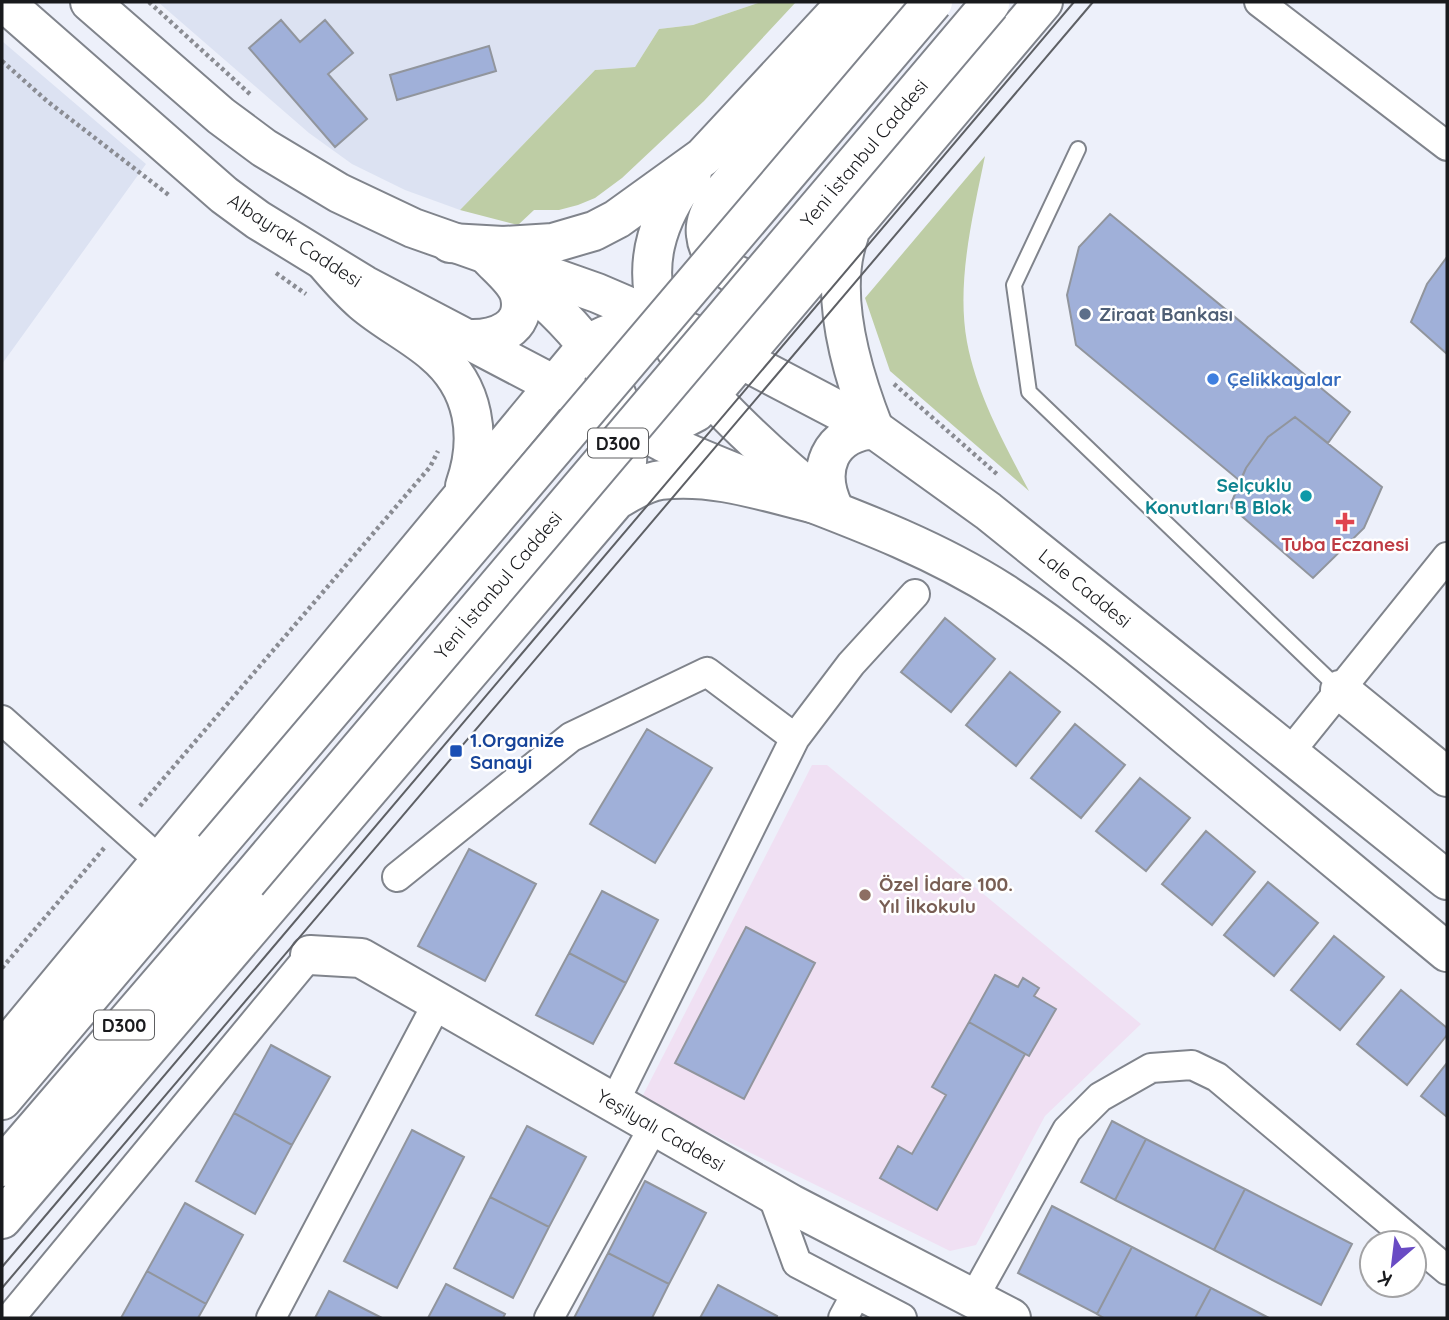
<svg xmlns="http://www.w3.org/2000/svg" width="1449" height="1320" font-family="Quicksand,sans-serif">
	<style>
		.built { fill: #dce2f2 }
		.education { fill: #f0e0f3 }
		.green { fill: #becda5 }
		.building { fill: #a0b0d9; stroke: #91959d; stroke-width: 2 }
		.lines { fill: none; stroke-linecap: round; stroke-linejoin: round }
		.lane-casing { stroke: #80848c; stroke-width: 18 }
		.street-casing { stroke: #80848c; stroke-width: 32 }
		.secondary-casing { stroke: #80848c; stroke-width: 42 }
		.highway-casing { stroke: #80848c; stroke-width: 42 }
		.path { stroke: #8a8c93; stroke-width: 4.5; stroke-dasharray: 3.5 3.5; stroke-linecap: butt }
		.lane { stroke: #fff; stroke-width: 14 }
		.street { stroke: #fff; stroke-width: 28 }
		.secondary { stroke: #fff; stroke-width: 38 }
		.highway { stroke: #fff; stroke-width: 38 }
		.tram { stroke: #5e6065; stroke-width: 2 }
		.highway-bridge-casing { stroke: #80848c; stroke-width: 42; stroke-linecap: butt }
		.highway-bridge { stroke: #fff; stroke-width: 38 }
		.service-dot { fill: #5c6f8a; stroke: #fff; stroke-width: 2.5 }
		.shop-dot { fill: #3f7fe0; stroke: #fff; stroke-width: 2.5 }
		.culture-dot { fill: #0f9aa8; stroke: #fff; stroke-width: 2.5 }
		.health-dot { fill: #e0444e; stroke: #fff; stroke-width: 2.5 }
		.transit-dot { fill: #1a4fb4; stroke: #fff; stroke-width: 2.5 }
		.education-dot { fill: #8d6e63; stroke: #fff; stroke-width: 2.5 }
		.labels { text-anchor: middle; dominant-baseline: central; stroke-width: 5; stroke-linejoin: round; paint-order: stroke }
		.shield { fill: #fff; stroke: #5e5f61; stroke-width: 2 }
		.shield-label { font-size: 18px; font-weight: bold; fill: #191a1d }
		.street-label { font-size: 19px; fill: #191a1d; stroke: #fff }
		.service-label { font-size: 19px; font-weight: bold; fill: #4e5e75; stroke: #fff; text-anchor: start }
		.shop-label { font-size: 19px; font-weight: bold; fill: #366cbe; stroke: #fff; text-anchor: start }
		.culture-label { font-size: 19px; font-weight: bold; fill: #0d838f; stroke: #fff; text-anchor: end }
		.health-label { font-size: 19px; font-weight: bold; fill: #be3a42; stroke: #fff }
		.transit-label { font-size: 19px; font-weight: bold; fill: #164399; stroke: #fff; text-anchor: start }
		.education-label { font-size: 19px; font-weight: bold; fill: #785e54; stroke: #fff; text-anchor: start }
	</style>
	<rect width="100%" height="100%" fill="#edf0fa"/>
	<path class="built" d="M158 2H761L693 25 659 29 635 67 595 70 460 210 405 190 352 164 309 133Z
		M2 41 146 164 2 364Z"/>
	<path class="education" d="M812 765H827L1141 1024 1045 1116 976 1245 950 1251 641 1099Z"/>
	<path class="green" d="M761 2H796L704 101 622 178 595 198 578 205 559 210H534L518 225 460 210 595 70 635 67 659 29 693 25Z
		M985 156C973 215 956 282 967 342 977 395 1004 443 1029 491L890 371 865 298Z"/>
	<path class="building" d="M281 20 300 42 325 20 353 53 328 74 367 119 335 147 249 48Z
		M489 46 496 71 397 100 390 75Z
		M1110 214 1350 412 1328 443 1295 417 1268 437 1246 468 1240 481 1076 345 1067 295 1079 247Z
		M1447 257V354L1411 322 1427 284Z
		M1295 417 1382 487 1364 528 1313 578 1230 506 1246 468 1268 437Z
		M945 618 995 659 951 712 901 672Z
		M1010 672 1060 712 1016 766 966 725Z
		M1075 724 1125 765 1081 818 1031 778Z
		M647 729 712 768 655 863 590 824Z
		M1140 778 1190 818 1146 871 1096 831Z
		M1206 831 1255 872 1212 925 1162 884Z
		M469 849 536 884 485 981 418 946Z
		M1268 882 1318 923 1274 976 1224 935Z
		M602 891 658 920 626 983 569 953Z
		M746 927 815 963 744 1099 675 1063Z
		M1334 936 1384 977 1340 1030 1291 990Z
		M569 953 626 983 593 1044 536 1015Z
		M995 975 1018 987 1023 978 1039 988 1034 996 1056 1009 1029 1056 969 1022Z
		M1401 990 1447 1028V1035L1407 1085 1357 1044Z
		M969 1022 1025 1054 937 1210 880 1178 898 1146 912 1154 946 1095 932 1087Z
		M271 1045 330 1077 292 1145 234 1113Z
		M1447 1063V1117L1421 1096Z
		M234 1113 292 1145 255 1214 196 1181Z
		M1112 1121 1146 1139 1115 1200 1081 1182Z
		M527 1126 586 1157 549 1227 490 1197Z
		M412 1130 464 1157 397 1288 344 1261Z
		M1146 1139 1245 1189 1214 1250 1115 1200Z
		M645 1181 706 1213 669 1284 608 1253Z
		M1245 1189 1352 1244 1321 1305 1214 1250Z
		M490 1197 549 1227 513 1298 454 1268Z
		M185 1203 243 1235 206 1304 147 1271Z
		M1052 1206 1132 1247 1097 1314 1018 1273Z
		M1132 1247 1211 1288 1195 1318H1104L1097 1314Z
		M608 1253 669 1284 652 1318H574Z
		M147 1271 206 1304 198 1318H121Z
		M446 1284 505 1314 503 1318H428Z
		M718 1285 777 1316 776 1318H700Z
		M1211 1288 1269 1318H1195Z
		M329 1291 382 1318H315Z"/>
	<g class="lines">
		<g class="lane-casing">
			<path id="lane" d="M1078 149 1014 285 1029 392 1339 689"/>
		</g>
		<g class="street-casing">
			<path id="street" d="M1259 2 1447 146
				M2 720 159 860
				M795 738 851 664 915 594
				M1290 752 1447 557
				M397 877 571 737 707 672 795 738 614 1103
				M772 1194 797 1263 902 1318
				M973 1299 1067 1130 1100 1097 1151 1068 1192 1065 1217 1077 1447 1270
				M10 1318 310 955
				M271 1318 438 1002
				M549 1318 654 1126
				M843 1318 856 1294"/>
		</g>
		<g class="secondary-casing">
			<path id="secondary" d="M4 2 224 195 258 220 364 285 663 442C775 495 897 525 1002 592 1070 636 1132 690 1194 742 1279 812 1363 882 1447 952
				M90 2 221 116 264 148 339 193 413 228 597 293 695 335 874 429 988 511 1447 880
				M469 339C495 340 527 329 520 296 517 283 502 270 493 261
				M834 509C815 470 829 433 874 429
				M1340 690 1447 777
				M310 955 361 958 791 1204 1011 1318"/>
		</g>
		<g class="highway-casing">
			<path id="highway" d="M692 172C612 275 664 354 745 431 773 458 803 484 834 509
				M849 235C828 293 852 373 874 429
				M450 243 503 246 553 243 594 231 617 219 703 157 847 2
				M326 263C338 277 349 290 363 302 385 321 412 334 434 353 475 387 482 438 465 486
				M786 283C756 290 709 270 706 235 704 222 711 210 717 199L889 2
				M625 422 669 426 696 412 1043 2
				M616 500C630 492 645 482 661 480 715 473 772 494 824 506
				M2 1052 587 346C620 321 658 327 695 335
				M2 1100 214 849
				M2 1167 247 882
				M2 1219 616 500C662 402 564 308 490 258"/>
		</g>
		<path class="path" d="M149 2 251 95
			M2 61 47 101 170 196
			M276 273 306 294
			M894 384 998 475
			M140 806 430 467 438 451
			M2 968 105 847"/>
		<use href="#lane" class="lane"/>
		<use href="#street" class="street"/>
		<use href="#secondary" class="secondary"/>
		<use href="#highway" class="highway"/>
		<path class="tram" d="M2 1267 1074 2
			M2 1288 1093 2"/>
		<g class="highway-bridge-casing">
			<path id="highway-bridge" d="M214 849 933 2
				M247 882 990 4"/>
		</g>
		<use href="#highway-bridge" class="highway-bridge"/>
	</g>
	<circle class="service-dot" cx="1085" cy="314" r="7"/>
	<circle class="shop-dot" cx="1213" cy="379" r="7"/>
	<circle class="culture-dot" cx="1306" cy="496" r="7"/>
	<path class="health-dot" d="M1341.5 511.5h7v7h7v7h-7v7h-7v-7h-7v-7h7z"/>
	<rect class="transit-dot" x="449" y="744" width="14" height="14" rx="3.5"/>
	<circle class="education-dot" cx="865" cy="895" r="7"/>
	<g class="labels">
		<g class="shield">
			<rect x="588" y="428.5" width="60" height="29" rx="5"/>
			<rect x="94" y="1010.5" width="60" height="29" rx="5"/>
		</g>
		<g class="shield-label">
			<text x="618" y="443">D300</text>
			<text x="124" y="1025">D300</text>
		</g>
		<g class="street-label">
			<text transform="translate(864 153) rotate(-50)">Yeni İstanbul Caddesi</text>
			<text transform="translate(295 240) rotate(33)">Albayrak Caddesi</text>
			<text transform="translate(498 585) rotate(-50)">Yeni İstanbul Caddesi</text>
			<text transform="translate(1085 588) rotate(39)">Lale Caddesi</text>
			<text transform="translate(661 1130) rotate(30)">Yeşilyalı Caddesi</text>
		</g>
		<g class="service-label">
			<text x="1099" y="314">Ziraat Bankası</text>
		</g>
		<g class="shop-label">
			<text x="1227" y="379">Çelikkayalar</text>
		</g>
		<g class="culture-label">
			<text x="1292" y="485">Selçuklu<tspan x="1292" dy="22">Konutları B Blok</tspan></text>
		</g>
		<g class="health-label">
			<text x="1345" y="544">Tuba Eczanesi</text>
		</g>
		<g class="transit-label">
			<text x="470" y="740">1.Organize<tspan x="470" dy="22">Sanayi</tspan></text>
		</g>
		<g class="education-label">
			<text x="879" y="884">Özel İdare 100.<tspan x="879" dy="22">Yıl İlkokulu</tspan></text>
		</g>
	</g>
	<rect width="1449" height="1320" fill="none" stroke="#191a1d" stroke-width="7"/>
	<g transform="translate(1393 1264) rotate(208)"><circle r="33" fill="#ffffff" stroke="#a3a3a5" stroke-width="2"/>
	<path d="M0-5L12 26L0 18L-12 26Z" fill="#694bc4"/>
	<text y="-10" font-size="19" font-weight="bold" text-anchor="middle" fill="#191a1d">K</text>
	</g>
</svg>
